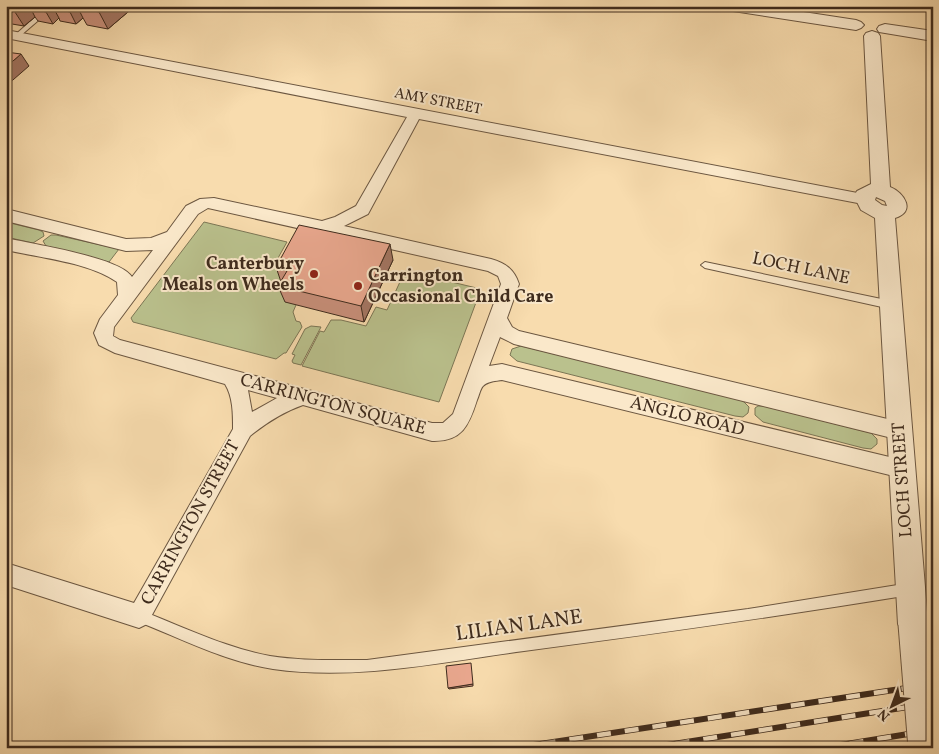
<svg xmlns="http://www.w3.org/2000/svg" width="939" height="754" font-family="Vollkorn,serif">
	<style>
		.green { fill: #bac18d; stroke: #7c7655 }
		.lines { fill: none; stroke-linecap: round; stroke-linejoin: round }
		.service-casing { stroke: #6c5741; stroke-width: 2 }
		.minor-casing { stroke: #6c5741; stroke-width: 2 }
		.tertiary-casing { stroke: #6c5741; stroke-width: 2 }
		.service { fill: #fae8ca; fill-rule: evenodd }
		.minor { fill: #fae8ca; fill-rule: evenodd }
		.tertiary { fill: #fae8ca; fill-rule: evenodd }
		.rail-casing { stroke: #3e2b1d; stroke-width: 6 }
		.rail { stroke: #fae8ca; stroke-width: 4.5; stroke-dasharray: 14; stroke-linecap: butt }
		.tertiary-bridge-casing { stroke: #6c5741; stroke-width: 31; stroke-linecap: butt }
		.tertiary-bridge { stroke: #fae8ca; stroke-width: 29 }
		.wall { fill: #c9907b; stroke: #3e2b1d }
		.shaded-wall { fill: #a47664; stroke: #3e2b1d }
		.building { fill: #eaa88f; stroke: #3e2b1d }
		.poi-dot { fill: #8f2418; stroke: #fae8ca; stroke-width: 2 }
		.labels { text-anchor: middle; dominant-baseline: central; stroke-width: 4; stroke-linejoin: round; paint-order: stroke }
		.far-street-label { font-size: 15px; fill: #3e2b1d; stroke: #fae8ca }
		.poi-label { font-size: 18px; font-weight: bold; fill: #3e2b1d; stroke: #fae8ca; text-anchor: end }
		.street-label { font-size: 18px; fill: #3e2b1d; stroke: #fae8ca }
		.near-street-label { font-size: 21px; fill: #3e2b1d; stroke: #fae8ca }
	</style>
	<rect width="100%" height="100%" fill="#f8dcae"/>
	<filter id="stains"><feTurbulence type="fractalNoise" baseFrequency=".004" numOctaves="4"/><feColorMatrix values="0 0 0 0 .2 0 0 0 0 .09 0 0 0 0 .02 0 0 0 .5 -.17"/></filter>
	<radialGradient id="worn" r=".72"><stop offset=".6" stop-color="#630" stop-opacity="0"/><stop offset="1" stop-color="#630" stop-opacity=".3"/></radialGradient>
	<path class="green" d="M6 222 39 230 43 232 44 236 33 243 6 237Z
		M204 222 287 242 278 258 292 265 296 305 293 312 296 321 300 322 302 327 286 353H284L276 359 133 322 131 318Z
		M51 235H56L119 249 109 262 46 246 43 241Z
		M405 271 481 289 439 402 302 366 320 331 324 332 331 320H341L366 326 376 307 387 310Z
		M311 326 321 327 301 365 293 363 292 361 295 355 292 354 305 329Z
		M521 346 737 398 744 402 749 407 748 413 743 417 735 416 517 361 510 355 512 349Z
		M758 406H764L871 433 877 439V444L871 449 863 448 763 422 755 415V408Z"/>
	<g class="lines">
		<g class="service-casing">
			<path id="service" d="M48 6H55L19 37H15V35Z
				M705 262 891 301 896 305 891 309 705 268 701 265Z
				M910 583 914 585 916 589 914 593 910 595C781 616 653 634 524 651 441 662 356 681 273 669 226 662 182 639 139 622L135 620 133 616 135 612 139 610C182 626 225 648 270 656 302 661 335 660 367 660L748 609Z"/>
		</g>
		<g class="minor-casing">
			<path id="minor" d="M6 30 868 195 871 199 868 203 863 204 419 119 368 214 344 226 491 259C505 263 514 269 519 284L507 318 512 327 519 331 900 422 907 425 910 431 907 437 900 440 514 344 500 337 489 366 502 364 902 460 909 462 912 469 909 476 902 478 502 380C496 381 488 381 483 386 480 389 479 396 477 400 469 425 462 442 432 441L303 405C283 412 266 423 250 436L147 624 139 628 6 585V563L134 603 233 429C233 413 233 397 225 384L115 353 99 345 94 333 100 319 118 295 117 282C88 262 41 258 6 250V238C31 244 120 257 132 277L153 250 126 251 6 221V209L126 239 151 238 167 232 186 206 200 199 214 198 322 221 335 217 356 206 407 117 6 38ZM208 208 488 271 498 276 501 284 453 414 443 423H432L120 340 113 336 114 327 198 214ZM248 390 277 398 252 412Z"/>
		</g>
		<g class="tertiary-casing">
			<path id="tertiary" d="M726 6H764L856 20 861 22 864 25 861 28 856 30 733 11 728 9Z
				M885 24 933 31V41L879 32 877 29 879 26Z
				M872 31 878 33 880 36 890 187C905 193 916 212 895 218L928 624 923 634 913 639 903 634 898 624 875 218 861 210 854 196 857 191 871 184 864 36 866 33ZM876 197 885 201 887 206 882 205 875 200Z"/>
		</g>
		<use href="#service" class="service"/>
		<use href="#minor" class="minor"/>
		<use href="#tertiary" class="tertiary"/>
		<g class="rail-casing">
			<path id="rail" d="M514 748 933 684
				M648 748 933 703
				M822 748 933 730"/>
		</g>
		<use href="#rail" class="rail"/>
		<g class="tertiary-bridge-casing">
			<path id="tertiary-bridge" d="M913 624 923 748"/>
		</g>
		<use href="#tertiary-bridge" class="tertiary-bridge"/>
	</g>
	<path class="wall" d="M6 6H135L108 29 87 25 83 18 76 24 60 21 59 18 53 24 38 21 35 17 24 26 6 23Z
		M393 260 364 322 285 302 278 286 281 282 276 267Z
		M473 684V686L449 689 448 688Z"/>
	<path class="shaded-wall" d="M17 6H48L31 9 35 17 24 26 13 9Z
		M52 6H72L54 9 59 18 53 24 46 12Z
		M77 6H91L78 8 83 18 76 24 70 12Z
		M106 6H135L108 29 99 12Z
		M21 54 29 66 6 86V67Z
		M390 244 393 260 364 322 361 306Z"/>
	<path class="building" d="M6 6H17L13 9 6 8Z
		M34 6H52L46 12 31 9Z
		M58 6H77L70 12 54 9Z
		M80 6H106L99 12 78 8Z
		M6 52 21 54 6 67Z
		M299 225 390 244 361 306 278 286 287 271 276 267Z
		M471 663 473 684 448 688 446 666Z"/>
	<g class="poi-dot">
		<circle cx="314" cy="274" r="5"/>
		<circle cx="358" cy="286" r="5"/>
	</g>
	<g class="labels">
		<g class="far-street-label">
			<text transform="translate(438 102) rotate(11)">AMY STREET</text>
		</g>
		<g class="poi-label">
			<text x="304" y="264">Canterbury<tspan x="304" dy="21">Meals on Wheels</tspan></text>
			<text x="368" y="276" text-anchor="start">Carrington<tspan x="368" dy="21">Occasional Child Care</tspan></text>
		</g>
		<g class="street-label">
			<text transform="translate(801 269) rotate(12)">LOCH LANE</text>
			<text transform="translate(333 405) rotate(15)">CARRINGTON SQUARE</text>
			<text transform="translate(687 417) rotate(14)">ANGLO ROAD</text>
			<text transform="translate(903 480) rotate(-94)">LOCH STREET</text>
			<text transform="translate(191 523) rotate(-61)">CARRINGTON STREET</text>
		</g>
		<g class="near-street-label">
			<text transform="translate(519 626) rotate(-8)">LILIAN LANE</text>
		</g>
	</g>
	<rect width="939" height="754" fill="none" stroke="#f8dcae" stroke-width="25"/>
	<rect x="8" y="8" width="924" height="739" fill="none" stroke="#3e2b1d" stroke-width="2.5"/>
	<rect x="12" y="12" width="914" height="729" fill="none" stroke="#3e2b1d"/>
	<g transform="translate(892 706) rotate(222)" stroke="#fae8ca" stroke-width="4" paint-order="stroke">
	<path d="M0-4L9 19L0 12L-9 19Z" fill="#3e2b1d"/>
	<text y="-8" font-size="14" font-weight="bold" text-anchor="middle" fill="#3e2b1d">N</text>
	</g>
	<rect width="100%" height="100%" filter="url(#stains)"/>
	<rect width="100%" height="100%" fill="url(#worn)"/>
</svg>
